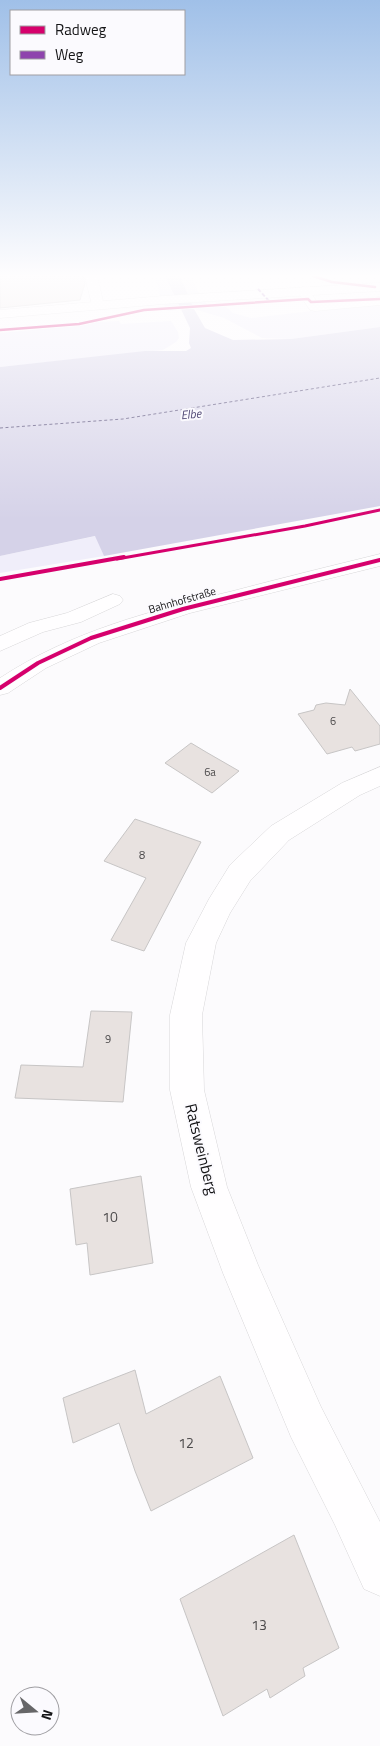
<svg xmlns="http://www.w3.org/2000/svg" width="380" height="1746" font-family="'Titillium Web',sans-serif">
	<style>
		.green { fill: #f0eefa }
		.water { fill: #d5d2e8 }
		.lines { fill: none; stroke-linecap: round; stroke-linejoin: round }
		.ferry { stroke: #4f4774; stroke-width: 1; stroke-dasharray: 3 2.5; stroke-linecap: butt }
		.building { fill: #e8e2e0; stroke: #c7c5c5 }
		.minor-casing { stroke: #d8d7d9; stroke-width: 1 }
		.major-casing { stroke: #d8d7d9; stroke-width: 1 }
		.minor { fill: #fffeff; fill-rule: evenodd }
		.major { fill: #fffeff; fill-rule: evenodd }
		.quiet { stroke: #8e44ad; stroke-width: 2; stroke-dasharray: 4 2; stroke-linecap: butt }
		.cycleway-far2-casing { stroke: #fbfafe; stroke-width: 4 }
		.cycleway-far1-casing { stroke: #fbfafe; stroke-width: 5 }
		.cycleway-casing { stroke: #fbfafe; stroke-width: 6 }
		.cycleway-far2 { stroke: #d6006c; stroke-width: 2.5 }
		.cycleway-far1 { stroke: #d6006c; stroke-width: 3 }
		.cycleway { stroke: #d6006c; stroke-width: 4 }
		.labels { text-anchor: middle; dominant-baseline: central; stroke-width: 4; stroke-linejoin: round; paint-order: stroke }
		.far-street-label { font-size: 11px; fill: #151517; stroke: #fbfafe }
		.number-label { font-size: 11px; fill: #4c4a4b }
		.far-water-label { font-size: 12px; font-style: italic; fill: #4f4774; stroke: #fbfafe }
		.near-number-label { font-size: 14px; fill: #4c4a4b }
		.near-street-label { font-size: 16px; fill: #151517; stroke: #fbfafe }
	</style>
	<rect width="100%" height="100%" fill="#fcfbfd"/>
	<path class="green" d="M155 276H165L181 310 167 311 160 295Z
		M180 276H191L199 293 209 307 225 306 233 313 251 318 380 303V327L291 339 262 338 224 318 194 309Z
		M119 321 121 324 171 321 178 332 179 338 176 342 163 350 0 367V333L85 325 96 322Z
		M96 536 104 556 0 573V556Z"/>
	<path class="water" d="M165 276H180L194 309 205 328 233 340 291 339 380 327V506L104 556 95 536 0 556V367L145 351H186L191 348 189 343 190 328Z"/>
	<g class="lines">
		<path class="ferry" d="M0 428 123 419 380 378"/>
	</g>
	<path class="building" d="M0 276H83L85 283 80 300 0 308Z
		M350 689 380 726V744L355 751 352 747 327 754 298 714 314 710 316 705 326 703 345 705Z
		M191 743 206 752 239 771 212 793 165 763Z
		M135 819 201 842 144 951 111 940 146 878 104 861Z
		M91 1011 132 1012 123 1102 15 1098 21 1065 83 1067Z
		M141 1176 153 1263 90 1275 87 1243 76 1245 70 1189Z
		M135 1370 146 1414 220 1376 253 1458 151 1511 135 1471 119 1423 73 1443 63 1398Z
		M294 1535 339 1648 303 1668 305 1676 270 1698 267 1689 223 1716 180 1599Z"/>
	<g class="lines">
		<g class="minor-casing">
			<path id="minor" d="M85 276H97L104 305 103 308H93L92 305Z
				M303 287 307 288 318 303 380 297V305L315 311 310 310 297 291Z
				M113 594 120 596 123 600 120 604 81 622 43 632 0 651V636L29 623 67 613Z
				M380 767V786L360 795 289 840 250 881 230 913 216 943 202 1015 204 1090 227 1187 258 1265 321 1407 380 1522V1596L364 1589 335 1525 291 1437 223 1273 191 1187 170 1090V1015L186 943 209 899 230 865 271 826 342 783Z"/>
		</g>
		<g class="major-casing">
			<path id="major" d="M380 283V291L163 304 0 318V310L163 296Z
				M380 554V566L190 613 99 643 46 668 8 693 0 695V678C72 631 150 611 233 591 282 578 331 566 380 554Z"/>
		</g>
		<use href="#minor" class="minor"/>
		<use href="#major" class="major"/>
		<path class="quiet" d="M258 289 269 301"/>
		<g class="cycleway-far2-casing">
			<path id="cycleway-far2" d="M313 276 332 282 375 287
				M0 330 79 324 144 310 308 299 311 302 380 299"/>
		</g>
		<g class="cycleway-far1-casing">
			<path id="cycleway-far1" d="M117 559 305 526 380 510"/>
		</g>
		<g class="cycleway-casing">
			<path id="cycleway" d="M0 579 124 557
				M0 688 38 663 91 638 183 609 380 560"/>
		</g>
		<use href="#cycleway-far2" class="cycleway-far2"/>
		<use href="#cycleway-far1" class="cycleway-far1"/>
		<use href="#cycleway" class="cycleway"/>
	</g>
	<linearGradient id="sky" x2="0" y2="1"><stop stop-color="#a0c0e8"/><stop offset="0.53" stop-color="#fefdfe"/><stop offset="1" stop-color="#fefdfe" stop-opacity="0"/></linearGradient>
	<rect width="380" height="520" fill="url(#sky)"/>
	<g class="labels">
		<g class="far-street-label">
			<text transform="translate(182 600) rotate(-16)">Bahnhofstraße</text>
		</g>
		<g class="number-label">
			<text x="333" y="721">6</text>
			<text x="210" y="772">6a</text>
			<text x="142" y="855">8</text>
			<text x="108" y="1039">9</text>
		</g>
		<g class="far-water-label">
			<text transform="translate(191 414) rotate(-5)">Elbe</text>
		</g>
		<g class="near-number-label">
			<text x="110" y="1216">10</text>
			<text x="186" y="1442">12</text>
			<text x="259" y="1624">13</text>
		</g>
		<g class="near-street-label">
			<text transform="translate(202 1149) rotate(76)">Ratsweinberg</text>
		</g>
	</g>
	<rect x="10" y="10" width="175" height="65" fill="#fbfafe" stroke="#9f9ea2"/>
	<rect x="20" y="26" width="25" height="8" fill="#d6006c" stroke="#9f9ea2"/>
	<text x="55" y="35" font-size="15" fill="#151517">Radweg</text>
	<rect x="20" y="51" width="25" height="8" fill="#8e44ad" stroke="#9f9ea2"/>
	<text x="55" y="60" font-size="15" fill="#151517">Weg</text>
	<g transform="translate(35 1711) rotate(108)"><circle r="24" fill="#fbfafe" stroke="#9f9ea2"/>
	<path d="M0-4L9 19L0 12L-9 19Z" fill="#666668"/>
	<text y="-8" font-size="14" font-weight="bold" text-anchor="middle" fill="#151517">N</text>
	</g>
</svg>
